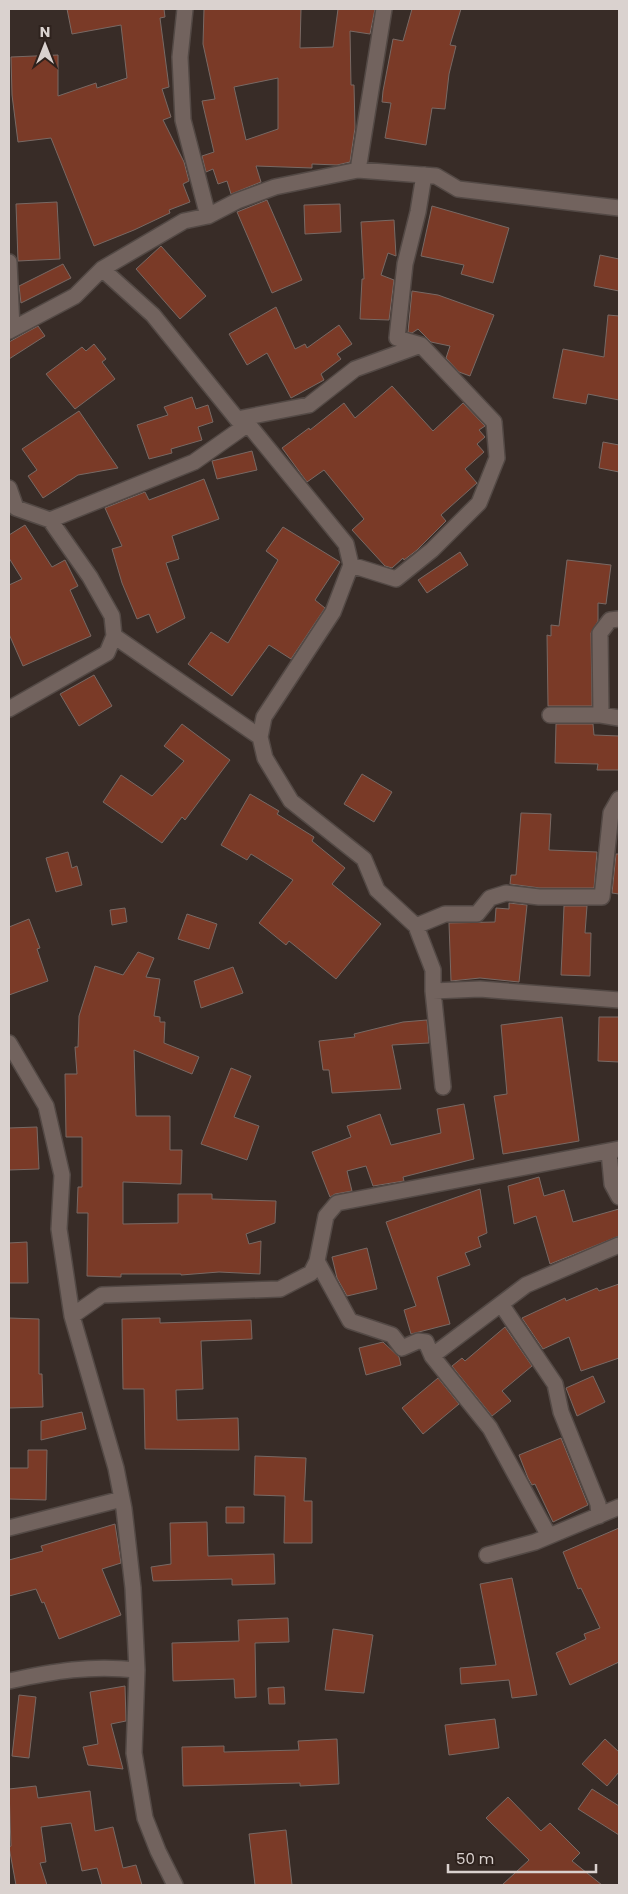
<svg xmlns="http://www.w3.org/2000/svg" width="628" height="1894" font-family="Poppins,sans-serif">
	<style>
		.building { fill: #7a3a27; stroke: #786964; fill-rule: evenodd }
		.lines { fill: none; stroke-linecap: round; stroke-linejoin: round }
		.minor-casing { stroke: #534945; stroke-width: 18 }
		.minor { stroke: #72635e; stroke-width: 15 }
	</style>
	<rect width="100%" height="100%" fill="#382c27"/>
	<path class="building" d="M67 9H164L165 17 160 18 169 87 162 89 171 117 163 120 184 162 189 181 183 184 190 202 169 210 170 213 134 230 94 246 51 138 18 142 12 95 11 57 58 55V96L96 83 97 88 127 78 121 25 72 34Z
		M204 9H301L300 48 333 47 338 9H375L370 34 350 31 351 85H354L355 128 350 162 337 165 312 164V168L256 166 261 182 231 194 227 181 218 184 213 169 206 172 202 156 214 152 202 101 215 99 203 44ZM278 78V129L246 140 234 87Z
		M412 9H461L450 45 456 46 449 74 445 109 432 108 426 145 385 138 391 103 382 102 383 91 393 39 403 41Z
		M267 200 302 280 272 293 237 212Z
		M57 202 60 259 18 261 16 204Z
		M340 204 341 232 305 234 304 205Z
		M432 206 509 228 493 283 461 274 464 265 421 256Z
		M394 220 396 256 388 253 381 275 394 280 389 320 360 319 362 279H364L361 222Z
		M161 246 206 296 180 319 136 269Z
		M600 255 619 259V291L594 286Z
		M63 264 71 278 21 303 19 286Z
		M412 291 438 295 494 315 470 376 459 372 446 358 450 346 431 342 418 329 412 333 408 332Z
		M276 307 295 349 305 344 307 348 339 325 352 344 337 354 341 359 321 374 324 380 291 398 267 353 247 365 229 334Z
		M608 315 619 316V400L588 394 586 404 553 398 563 349 604 357Z
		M38 326 45 336 9 359V342Z
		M94 344 106 359 102 362 115 379 75 409 46 374 82 347 86 351Z
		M392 386 433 431 463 403 485 426 479 430 485 437 477 444 484 452 465 469 477 483 441 515 446 521 417 550 404 560 403 558 392 568 385 566 352 530 364 519 324 470 307 482 282 448 309 428 310 430 344 403 355 418Z
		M192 397 196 409 208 405 213 422 198 427 202 440 171 449 172 453 149 459 137 425 168 415 164 407Z
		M79 411 118 468 78 475 43 498 28 476 37 470 22 449Z
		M603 442 619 445V472L599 468Z
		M252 451 257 470 217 479 212 461Z
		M204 479 219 519 172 536 179 559 166 563 185 618 157 633 149 614 137 619 122 583 112 549 122 546 105 508 145 492 149 500Z
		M25 525 52 567 65 560 78 586 70 590 91 636 23 666 9 634V585L22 579 9 558V535Z
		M283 527 340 562 315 600 325 608 291 659 269 645 232 696 188 664 211 632 228 643 278 560 266 551Z
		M460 552 468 565 427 593 418 580Z
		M567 560 611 565 606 604 598 603V621L591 633 592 706H548L547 635 551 636V625L559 626Z
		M94 675 112 706 79 726 60 694Z
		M182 724 230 760 185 820 182 817 162 843 103 802 121 775 152 796 184 761 164 746Z
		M556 724H593L594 735 619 736V770H597L598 764 555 763Z
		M362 774 392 792 374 822 344 804Z
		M250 794 279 811 277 814 314 837 312 841 345 868 332 884 381 924 336 979 289 941 286 945 259 923 293 880 251 854 247 860 221 845Z
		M521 813 551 814 549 850 597 852 594 888H540L510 884 511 875H516Z
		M68 852 72 868 77 866 82 885 56 892 46 858Z
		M616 854H619V894L612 893Z
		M509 903 527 905 519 982 480 978 451 981 449 923 495 922 496 908 509 909Z
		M564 906H587L585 933H591L590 976 561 975Z
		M125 908 127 922 112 925 110 910Z
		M187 914 217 924 209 949 178 939Z
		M29 919 40 948 37 949 48 981 9 995V927Z
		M138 952 154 958 146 977 160 979 154 1016 160 1017V1022H165L164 1043 199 1057 192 1074 134 1050 136 1116H170V1150H182L181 1184 123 1182V1224L178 1223V1194H212V1199L276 1201 275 1223 246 1234 249 1244 261 1241 260 1274 219 1272 181 1275V1274H121V1277L87 1276 88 1213H77L78 1187H82V1137H66L65 1074H77L75 1047H78L79 1016 95 966 123 975Z
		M233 967 243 993 201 1008 194 981Z
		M562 1017 579 1141 503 1154 494 1096 507 1094 501 1025Z
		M599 1017H619V1062L598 1061Z
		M427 1020 429 1043 392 1045 401 1089 332 1093 329 1070H323L319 1041 355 1037 354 1034 403 1022Z
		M231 1068 251 1076 234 1117 259 1126 247 1160 201 1144Z
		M464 1104 474 1159 403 1177 404 1181 373 1186 366 1166 347 1171 352 1191 335 1194 330 1197 312 1152 351 1137 347 1126 380 1114 391 1145 441 1133 437 1109Z
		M37 1127 39 1169 9 1170V1128Z
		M539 1177 544 1196 564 1190 573 1222 619 1209V1236L550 1264 536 1216 514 1224 508 1186Z
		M480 1189 487 1233 478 1237 481 1247 465 1253 470 1265 437 1277 450 1324 411 1334 404 1310 416 1306 386 1222Z
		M27 1242 28 1283H9V1243Z
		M367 1248 377 1289 347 1296 337 1278 332 1257Z
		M619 1284V1358L581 1371 569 1337 543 1349 522 1318 565 1298 566 1301 597 1288 599 1291Z
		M9 1318 39 1319V1374H42L43 1407 9 1408Z
		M160 1318V1323L251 1320 252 1339 201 1341 203 1389 176 1390 177 1420 238 1418 239 1450 145 1449 144 1389H123L122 1319Z
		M505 1327 532 1366 502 1391 511 1401 492 1416 452 1366 462 1358 465 1361Z
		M383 1342 399 1357 401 1365 366 1375 359 1348Z
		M593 1376 605 1402 577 1416 566 1388Z
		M438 1378 459 1404 423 1434 402 1408Z
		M82 1412 86 1429 41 1440V1421Z
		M561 1438 588 1505 553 1522 535 1484 532 1485 528 1478 519 1455Z
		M28 1450H47L46 1500 9 1499V1468H28Z
		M255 1456 306 1458 304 1501H312V1543H284L285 1496 254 1495Z
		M226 1507H244V1523H226Z
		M207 1522 208 1556 274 1554 275 1584 232 1585V1579L153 1581 151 1567 171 1564 170 1523Z
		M115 1524 121 1563 102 1569 121 1615 59 1639 44 1602 42 1603 36 1589 9 1596V1560L43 1551 41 1546Z
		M619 1528V1662L570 1685 556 1653 586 1639 584 1634 600 1628 581 1588 578 1589 563 1552Z
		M512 1578 537 1695 512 1698 509 1680 461 1684 460 1668 496 1665 480 1584Z
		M288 1618 289 1642 255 1643 256 1697 235 1698 234 1679 173 1681 172 1643 239 1641 238 1620Z
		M333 1629 373 1635 364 1693 325 1690Z
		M125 1686 126 1721 111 1724 123 1769 88 1765 83 1747 98 1744 90 1692Z
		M284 1687 285 1704H269L268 1688Z
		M19 1695 36 1697 29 1758 12 1756Z
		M495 1719 499 1748 449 1755 445 1725Z
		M337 1739 339 1784 300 1786V1783L183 1786 182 1747 224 1746V1752L299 1750 298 1741Z
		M605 1739 619 1752V1772L607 1786 582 1764Z
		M36 1786 38 1798 90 1791 95 1831 113 1827 123 1868 136 1865 142 1885H102L97 1868 82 1871 71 1823 41 1827 46 1862 40 1863 47 1885H16L9 1847 11 1846 9 1789Z
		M592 1789 619 1806V1835L578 1809Z
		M508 1797 541 1831 550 1823 580 1853 572 1861 602 1885H502L529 1860 486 1818Z
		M286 1830 292 1885H255L249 1834Z"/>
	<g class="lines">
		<g class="minor-casing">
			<path id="minor" d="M185 9 180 57 183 120 208 216
				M358 170 384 9
				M9 262 12 329
				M102 269 153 315 237 419 248 424 346 544 351 565 333 612 264 717 260 737 265 758 291 801 364 859 377 890 416 926 433 970V991
				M9 331 75 296 102 269 184 221 208 216 237 201 275 187 358 170 436 176 458 189 619 208
				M237 419 309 405 355 369 421 345
				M9 488 16 508 50 520 90 577 112 616 114 636 107 653 9 709
				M50 520 194 462 248 424
				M351 565 396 579 432 550 479 503 497 458 494 422 421 345 397 338 405 264 418 212 424 175
				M114 636 260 737
				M550 715H601L619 718
				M601 715 600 633 610 620 619 619
				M416 926 445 914H477L490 898 506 893 539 897H602L611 813 619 799
				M9 1043 46 1106 62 1175 59 1229 72 1316 116 1468 124 1509 133 1588 137 1670 134 1753 145 1818 158 1851 175 1885
				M443 1087 433 991 480 989 619 1000
				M609 1152 612 1184 619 1197
				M317 1261 350 1321 392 1335 402 1348 418 1341 426 1342 432 1356 490 1428 549 1536
				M501 1304 555 1384 561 1412 598 1504 599 1516
				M72 1316 102 1295 280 1289 311 1273 317 1261 326 1216 337 1203 619 1149
				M432 1356 526 1285 619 1245
				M9 1528 122 1499
				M487 1555 535 1542 619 1507
				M9 1681C55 1671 90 1665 137 1670"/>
		</g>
		<use href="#minor" class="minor"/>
	</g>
	<rect width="628" height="1894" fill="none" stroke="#dad2cf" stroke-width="20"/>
	<g transform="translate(45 45)" stroke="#2e221d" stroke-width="4" paint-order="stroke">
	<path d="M0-4L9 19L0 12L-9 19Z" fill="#dad2cf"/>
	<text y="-8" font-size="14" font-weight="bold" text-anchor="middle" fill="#dad2cf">N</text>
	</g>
	<path d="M448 1864v8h148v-8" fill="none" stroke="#dad2cf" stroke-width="2.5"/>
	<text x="456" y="1864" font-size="15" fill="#dad2cf" stroke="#2e221d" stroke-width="4" paint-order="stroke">50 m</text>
</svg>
